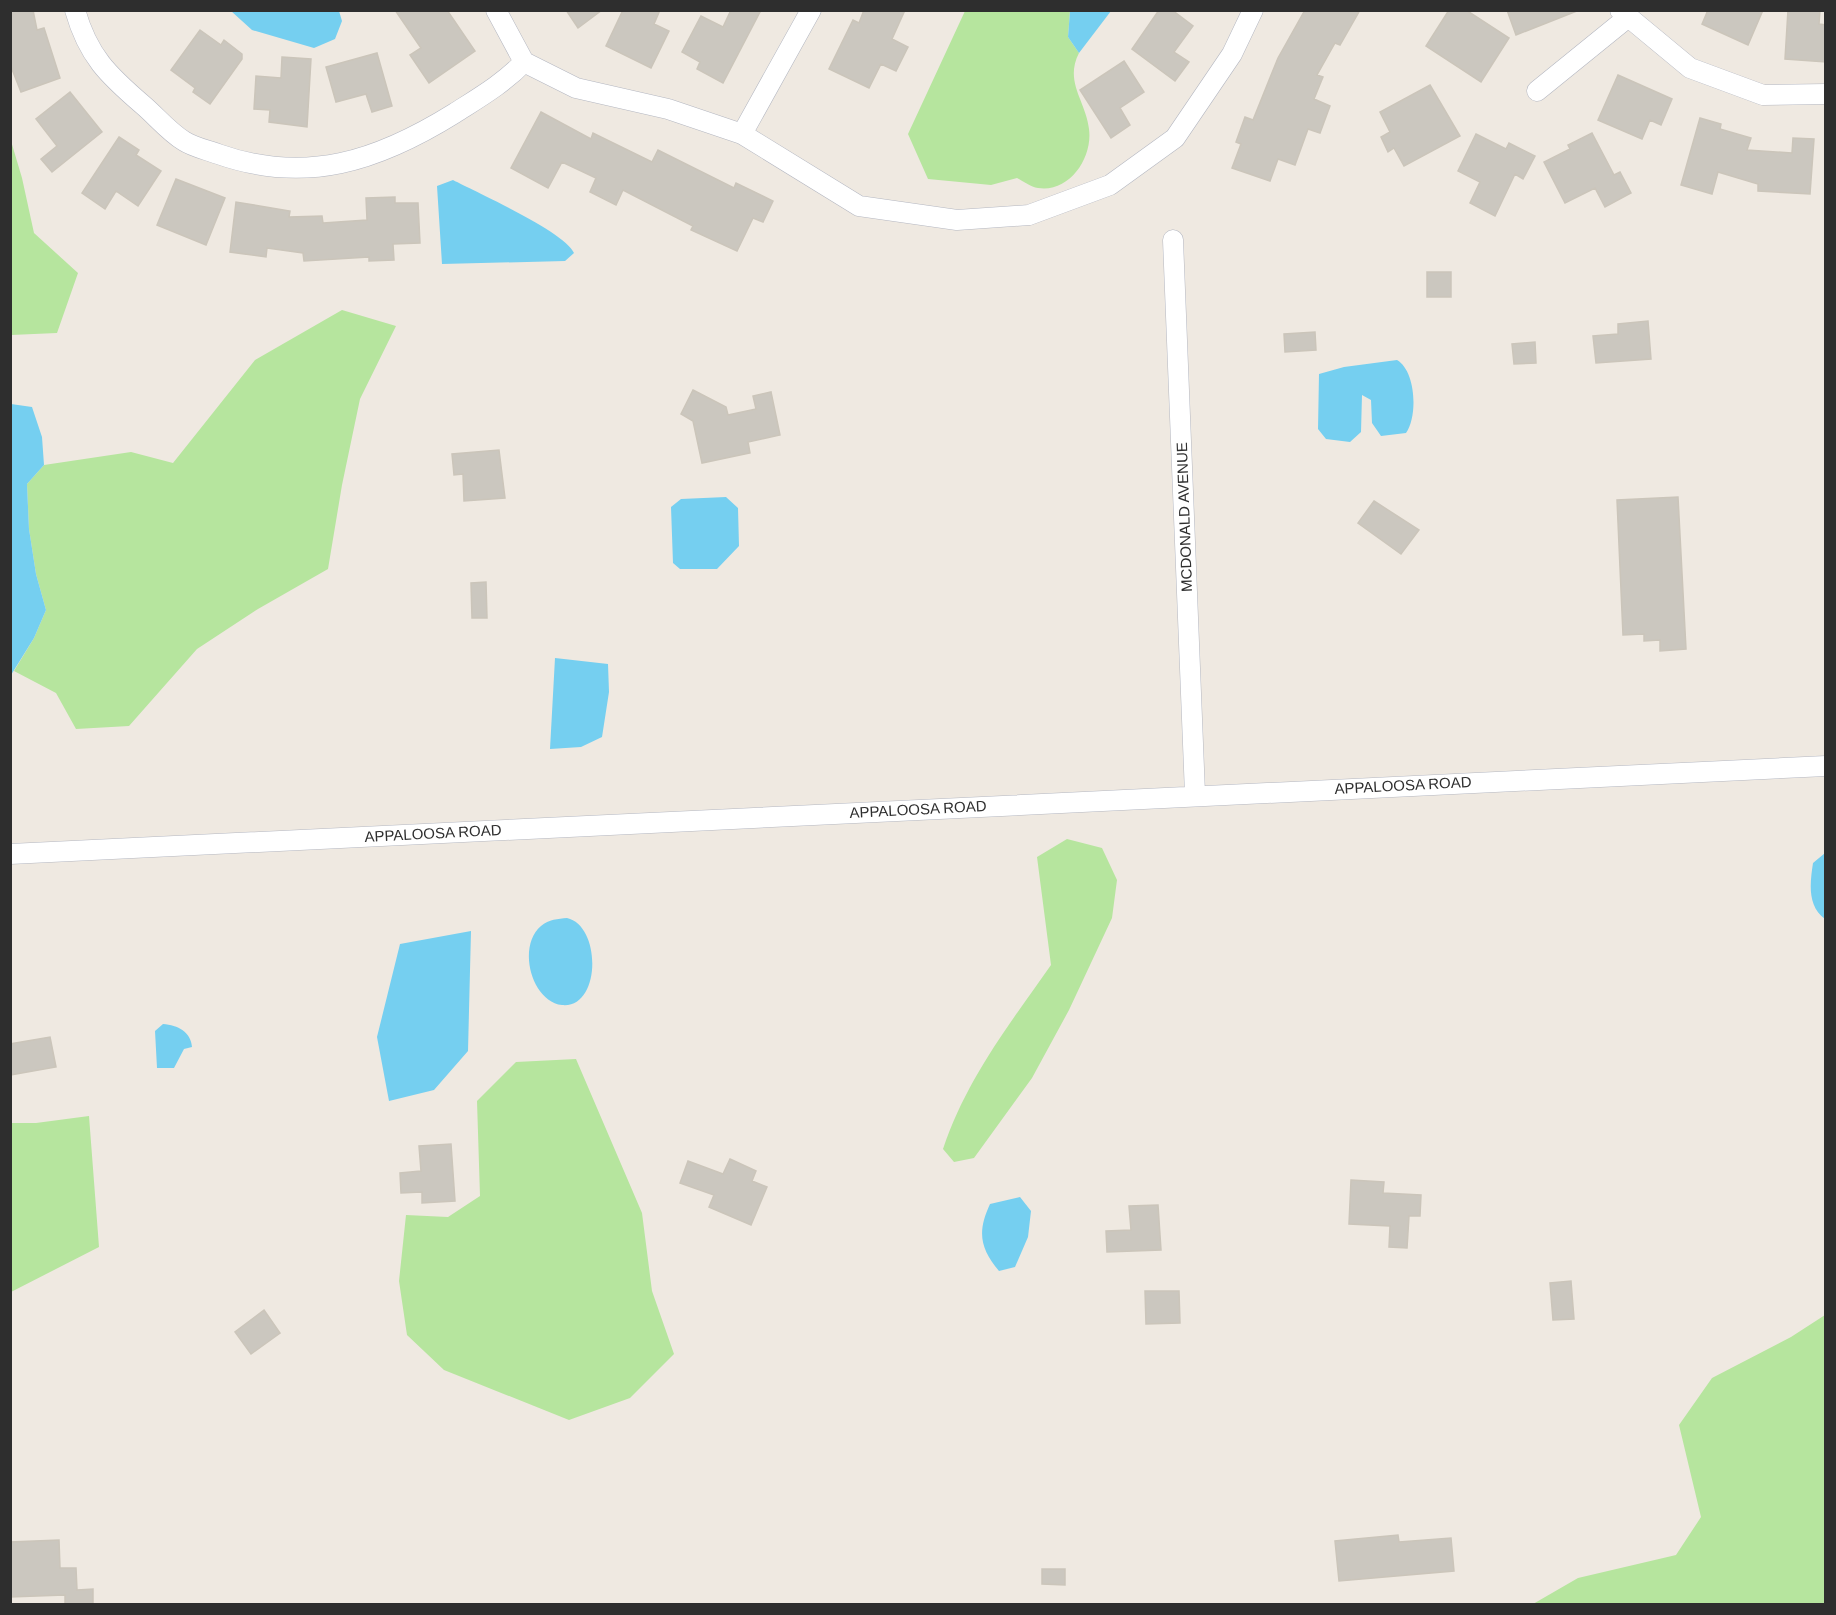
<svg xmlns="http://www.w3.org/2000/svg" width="1836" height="1615" font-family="Arial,sans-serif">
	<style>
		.green { fill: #b6e59e }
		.water { fill: #75cff0 }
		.building { fill: #cbc7bf; stroke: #cbc5ba; stroke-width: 1.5 }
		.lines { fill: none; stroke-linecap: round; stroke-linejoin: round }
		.minor-casing { stroke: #b4b7c1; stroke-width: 21 }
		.minor { stroke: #fff; stroke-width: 20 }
		.labels { text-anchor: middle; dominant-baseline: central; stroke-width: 4.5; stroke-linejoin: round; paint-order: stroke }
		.street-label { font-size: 15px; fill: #2e2e2e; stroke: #fff }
	</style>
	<rect width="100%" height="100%" fill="#efe9e1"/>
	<path class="green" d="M965 11H1070L1068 37 1079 53C1064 82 1086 101 1089 129 1093 158 1069 193 1038 188 1031 187 1023 181 1017 178L991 185 928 179 908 134Z
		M11 141 22 178 34 233 78 273 57 333 11 335Z
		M342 310 396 326 360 399 342 485 328 569 258 609 197 649 129 726 76 729 56 693 14 671 34 638 46 610 36 574 29 529 27 484 44 465 131 452 173 463 255 360Z
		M1067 839 1102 848 1117 880 1112 918 1069 1010 1032 1078 974 1158 954 1162 943 1149C967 1078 1009 1025 1051 965L1037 857Z
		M576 1059 642 1213 652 1291 674 1354 630 1398 569 1420 444 1370 407 1335 399 1281 406 1215 448 1217 480 1196 477 1101 516 1062Z
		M89 1116 99 1247 11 1292V1123H36Z
		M1825 1315V1604H1533L1578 1578 1676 1555 1701 1517 1679 1425 1712 1378 1791 1337Z"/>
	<path class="water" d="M231 11H339L342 21 335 39 314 48 252 30Z
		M1070 11H1111L1079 53 1068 37Z
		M453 180C478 193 565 232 574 253L565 261 442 264 437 186Z
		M1397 360C1416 371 1418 416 1406 433L1381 436 1372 423 1371 400 1362 395 1361 432 1350 442 1326 439 1318 429 1319 374 1344 367Z
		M11 404 32 407 42 437 44 465 27 484 29 529 36 574 46 610 34 638 11 675Z
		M726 497 738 508 739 546 717 569H680L673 563 671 507 681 499Z
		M555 658 608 664 609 692 602 737 581 747 550 749Z
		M1825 853H1826L1825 919C1807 906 1810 883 1813 863Z
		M567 918C602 926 601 1009 562 1005 531 1001 517 946 541 926 549 919 558 919 567 918Z
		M471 931 468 1051 434 1090 389 1101 377 1037 400 944Z
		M163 1024C178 1025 191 1032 192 1047L184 1049 174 1068H157L155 1031Z
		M1020 1197 1031 1211 1028 1237 1015 1267 999 1271C980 1248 977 1232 990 1204Z"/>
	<path class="building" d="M10 10H33L37 30 44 28 60 78 21 92 10 64Z
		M395 10H447L475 51 429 83 410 55 421 48Z
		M566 10H602L578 28Z
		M623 10H660L654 24 669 31 651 68 606 46Z
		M731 10H761L723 83 697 69 700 62 682 52 701 16 723 27Z
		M864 10H905L892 39 908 47 896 71 881 64 869 88 829 69 853 20 859 23Z
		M1159 10H1172L1193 26 1174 52 1189 62 1175 81 1132 49Z
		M1305 10H1360L1340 45 1335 43 1317 75 1323 77 1314 99 1330 106 1320 133 1308 129 1295 165 1278 159 1270 181 1232 168 1241 144 1236 142 1245 117 1253 120 1278 58Z
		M1449 10H1466L1509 38 1481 82 1426 46Z
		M1507 10H1576L1577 11 1516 35Z
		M1708 10H1763L1748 45 1702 24Z
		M1788 10H1820L1819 24 1826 25V62L1785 59Z
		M200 30 221 45 224 40 242 54V59L210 104 193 92 195 88 171 70Z
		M377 53 392 106 372 112 366 94 336 102 326 67Z
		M282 57 311 59 307 127 269 122 270 110 254 109 256 76 281 78Z
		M1124 61 1144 92 1120 108 1130 125 1111 138 1080 90Z
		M1618 75 1672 99 1661 125 1650 120 1642 139 1598 120Z
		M1430 85 1460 136 1404 166 1394 148 1388 152 1381 137 1390 132 1380 112Z
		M70 92 102 132 52 172 41 159 57 146 36 119Z
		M541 112 591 139 593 133 652 162 658 150 734 188 736 183 773 201 763 222 753 218 737 251 691 230 693 226 623 190 616 205 590 192 596 178 562 162 548 188 511 168Z
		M1700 118 1721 124 1720 129 1751 138 1747 150 1792 153 1793 138 1814 139 1810 194 1758 191V184L1718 172 1712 194 1681 185Z
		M1592 133 1614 175 1620 172 1631 193 1605 207 1595 188 1565 203 1544 162 1570 149 1568 145Z
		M1476 134 1506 149 1509 143 1535 156 1523 179 1515 174 1495 216 1470 203 1480 182 1458 171Z
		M119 137 139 150 136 155 161 171 138 206 116 191 105 209 82 193Z
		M176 179 225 198 206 245 157 225Z
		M395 197V203H418L420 243 393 244 394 260 369 261V257L304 261 303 253 267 248 266 257 230 252 236 202 290 211 289 217 322 216 323 223 367 220 366 198Z
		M1427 272H1451V297H1427Z
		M1648 321 1651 359 1596 363 1593 336 1618 334V324Z
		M1315 332 1316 350 1285 352 1284 334Z
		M1535 342 1536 363 1514 364 1512 344Z
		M693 390 726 407 728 415 756 409 753 396 771 392 780 435 748 442 750 453 702 463 693 421 681 414Z
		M499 450 505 498 464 501 463 474 454 475 452 454Z
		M1678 497 1686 649 1660 651V640L1644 641V634L1623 635 1617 500Z
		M1374 501 1419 530 1401 554 1358 523Z
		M486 582 487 618H472L471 583Z
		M50 1037 56 1067 10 1075V1044Z
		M451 1144 455 1201 422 1203V1192L401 1193 400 1173 421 1171 419 1146Z
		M730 1159 756 1171 752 1181 767 1187 751 1225 709 1207 714 1195 680 1183 688 1161 723 1174Z
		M1351 1180 1384 1182 1383 1193 1421 1195 1420 1216H1409L1407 1248 1389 1247 1390 1226 1349 1224Z
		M1158 1205 1161 1250 1107 1252 1106 1231 1131 1230 1129 1206Z
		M1571 1281 1574 1319 1553 1320 1550 1283Z
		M1145 1291H1179L1180 1323 1146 1324Z
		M264 1310 280 1333 251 1354 235 1332Z
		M1398 1535 1399 1542 1451 1538 1454 1571 1339 1581 1335 1541Z
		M59 1540 60 1568H76L77 1590 93 1589V1605H65V1595L10 1597V1542Z
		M1042 1569H1065V1585L1042 1584Z"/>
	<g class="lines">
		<g class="minor-casing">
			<path id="minor" d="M75 10C88 56 108 75 143 105 156 116 169 132 184 141 193 147 207 150 218 154 306 185 378 161 455 113 480 97 504 83 524 62
				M496 10 524 62 576 88 668 109 742 134 859 206 957 220 1029 215 1110 185 1175 138 1232 54 1253 10
				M1620 10 1690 68 1763 95 1826 94
				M1537 91 1627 18
				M742 134 811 10
				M1173 240 1195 794
				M10 854 1826 766"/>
		</g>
		<use href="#minor" class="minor"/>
	</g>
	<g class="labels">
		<g class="street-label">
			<text transform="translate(1184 517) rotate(-92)">MCDONALD AVENUE</text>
			<text transform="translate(1403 785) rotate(-3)">APPALOOSA ROAD</text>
			<text transform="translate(918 809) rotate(-3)">APPALOOSA ROAD</text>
			<text transform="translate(433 833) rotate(-3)">APPALOOSA ROAD</text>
		</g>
	</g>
	<rect width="1836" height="1615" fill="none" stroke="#2e2e2e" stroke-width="24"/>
</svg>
